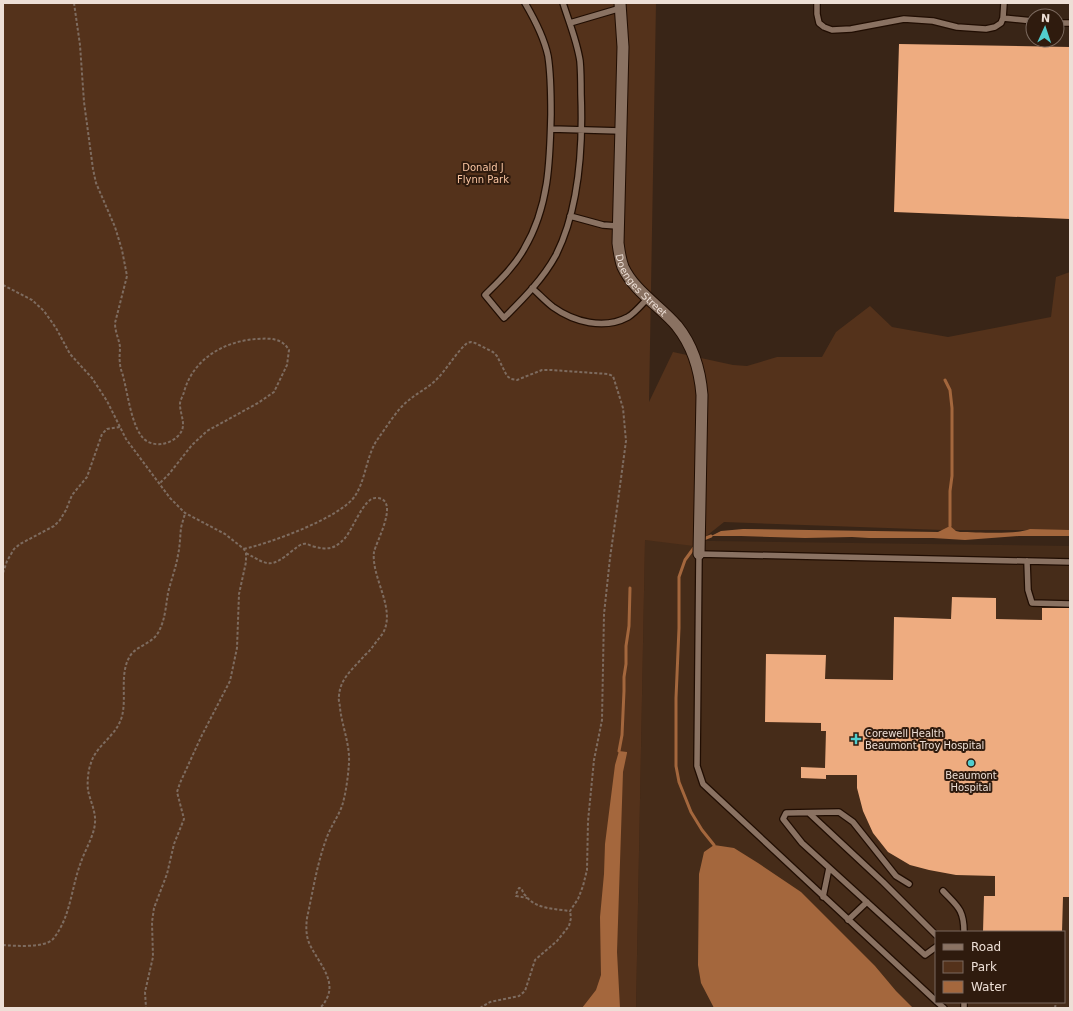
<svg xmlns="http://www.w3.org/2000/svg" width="1073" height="1011" font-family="'DejaVu Sans',sans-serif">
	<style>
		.built { fill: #462c19; fill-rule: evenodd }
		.green { fill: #54321b }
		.water { fill: #a4673d }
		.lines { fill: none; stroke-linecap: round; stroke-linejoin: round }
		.stream { stroke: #a4673d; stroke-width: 3 }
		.building { fill: #eeac80 }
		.service-casing { stroke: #200d02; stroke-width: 8 }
		.minor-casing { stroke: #200d02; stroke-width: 13 }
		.path { stroke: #7e6c60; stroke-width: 2; stroke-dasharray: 3 2; stroke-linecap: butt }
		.service { stroke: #8a7262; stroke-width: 5.5 }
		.minor { stroke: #8a7262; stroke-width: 11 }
		.poi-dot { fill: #52cdce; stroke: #2f1b0e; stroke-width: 1.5 }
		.labels { text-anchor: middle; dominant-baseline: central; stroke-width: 4; stroke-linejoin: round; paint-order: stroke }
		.park-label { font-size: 10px; fill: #f9c4a1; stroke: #2f1b0e }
		.street-label { font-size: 10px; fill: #eddfd6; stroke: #2f1b0e }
		.poi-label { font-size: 10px; fill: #eddfd6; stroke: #2f1b0e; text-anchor: start }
	</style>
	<rect width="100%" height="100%" fill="#392517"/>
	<path class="built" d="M645 540 1070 546V1008H636ZM936 932H1064V1002H936Z"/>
	<path class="green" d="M3 3H656L649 402 673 352 733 365 747 366 777 357H822L836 332 870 306 892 327 948 337 1051 317 1056 277 1070 272V530H943L724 522 694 546 645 540 636 1008H3Z"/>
	<path class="water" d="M950 526 956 531 960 532C977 532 1015 535 1030 529L1070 530V536H1019L965 540 933 538H869L852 537 805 538 741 536H711L721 531 743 529 938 532Z
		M619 751 627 752V753L623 772 617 952 620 1008H582L596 990 601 975 600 917 604 874 605 844 615 765Z
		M714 845 734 848 758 863 801 892 875 966 896 991 913 1008H714L701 983 698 965 699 874 704 852Z"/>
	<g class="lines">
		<path class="stream" d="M945 380 950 390 952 408V476L950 491V526
			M701 540 711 536
			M696 545 685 560 679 577V628L676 698V766L679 782 691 812 702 830 714 845
			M619 751 622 735 624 691V677L626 664V646L629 626 630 588"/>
	</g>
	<path class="building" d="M899 44 1070 47V219L894 212Z
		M952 597 996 598V619L1042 620V608H1070V897H1063L1062 932H983L984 896H995V876L956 875 929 870 910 865 888 852 873 833 863 811 857 788V775H826V779L801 778V767L825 768 826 731H821V723L765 722 766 654 826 655 825 679 893 680 894 617 951 619Z"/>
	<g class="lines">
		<g class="service-casing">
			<path id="service" d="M525 3C535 20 544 37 548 56 551 75 551 95 551 114 550 161 549 207 524 249 514 267 499 281 485 295L504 318C523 299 543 279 556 255 580 207 583 147 581 94 581 83 581 72 580 61 577 41 569 22 563 3
				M817 3V14L819 23 824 27 832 30 851 29 904 19 933 21 957 27 986 29 995 27 1001 23 1003 18 1004 3
				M1003 18 1033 21
				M570 23 621 8
				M1057 23H1070
				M551 129 621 131
				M570 216 603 225 617 226
				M532 288C539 294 545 301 553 307 574 322 604 330 628 317 635 313 642 304 648 298
				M1027 561 1028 590 1032 603 1070 604
				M809 813 883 882 936 935
				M909 884 896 876 853 822 839 812 786 813 783 819 802 843 925 955 936 947
				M943 891C957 906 964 909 964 932
				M823 897 829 868
				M848 920 867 902
				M936 1001 703 784 697 766 699 554 1070 562
				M937 1002 944 1008
				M964 1002V1008"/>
		</g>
		<g class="minor-casing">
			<g id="minor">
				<path id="s1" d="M620 3 623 47 618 243C619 251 620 259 623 267 634 291 660 306 677 326 693 346 700 370 702 395L699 554"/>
			</g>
		</g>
		<path class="path" d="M74 3 80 45 84 102 93 169 96 183 115 227 122 250 127 276 115 323C115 332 119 339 120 347 120 352 119 358 120 363 120 369 123 374 124 380 128 396 132 426 143 438 147 443 156 445 162 444 168 443 174 440 178 436 188 426 180 416 180 404 180 400 183 396 184 392 193 359 224 341 257 339 270 338 282 338 289 350L287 365 274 392 258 403 207 431 192 445 169 474 159 484
			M3 285 32 300 44 311 56 328 70 354 92 378 107 401 126 439 170 498 185 513 225 534 244 549 246 553V562L239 594 237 648 230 681 201 737 180 783 177 792 184 819 174 844 167 874 154 908 152 922 153 957 145 992 146 1008
			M244 549C270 543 340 518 355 496 366 479 366 457 377 440 386 428 397 409 409 400 417 393 428 388 436 380 447 369 455 354 467 343L471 342 475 343 493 352 497 356 507 376 511 379 517 380 542 370H551L608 374 613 376 623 408 626 441 615 523 610 558 604 614 602 720 594 760 588 821 587 870 583 886 578 899 570 911C556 909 535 909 526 896 523 894 523 891 521 888H519L516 894V896L527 898
			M246 553C269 566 271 568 292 551 296 548 299 545 303 544 306 543 309 545 312 546 327 550 334 550 345 538 353 529 364 497 376 498 401 498 376 542 374 552 371 577 395 607 384 631 383 634 379 638 377 641 373 646 370 651 365 655 354 668 340 678 339 696 338 700 340 704 340 708 342 726 350 744 349 763 348 777 346 793 342 806 338 817 331 826 327 837 317 863 313 891 307 918 306 926 306 933 308 940 314 958 337 978 327 998 325 1002 323 1006 319 1008
			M3 573 7 561 14 549 20 544 54 526 60 520 66 510 72 495 87 477 102 434 107 429 120 427
			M3 945C15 946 45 948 53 939 71 917 71 888 81 862 85 850 94 836 95 823 96 811 90 801 88 790 87 783 88 770 91 763 96 745 117 736 122 716 127 697 119 674 130 656 137 645 153 644 159 631 165 620 166 605 168 593 171 580 176 568 178 555 180 546 180 537 181 528 182 523 184 518 185 513
			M480 1008 490 1002 519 996 525 991 535 960 557 941 569 926 571 918 570 911
			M1055 1008 1056 1002"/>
		<use href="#service" class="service"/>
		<use href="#minor" class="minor"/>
	</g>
	<g class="poi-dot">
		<path d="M854 733h4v4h4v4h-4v4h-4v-4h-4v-4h4z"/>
		<circle cx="971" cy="763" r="4"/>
	</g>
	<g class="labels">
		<g class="park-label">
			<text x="483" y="167">Donald J<tspan x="483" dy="12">Flynn Park</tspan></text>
		</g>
		<g class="street-label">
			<text stroke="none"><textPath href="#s1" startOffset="290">Doenges Street</textPath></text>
		</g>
		<g class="poi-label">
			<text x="865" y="733">Corewell Health<tspan x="865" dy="12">Beaumont Troy Hospital</tspan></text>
			<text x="971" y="775" text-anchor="middle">Beaumont<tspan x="971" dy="12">Hospital</tspan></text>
		</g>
	</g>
	<rect width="1073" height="1011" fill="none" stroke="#eddfd6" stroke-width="8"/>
	<rect x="935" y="931" width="130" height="72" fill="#2f1b0e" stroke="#7b695e"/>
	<rect x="943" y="944" width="20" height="6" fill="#8a7262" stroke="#7b695e"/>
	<text x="971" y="951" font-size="12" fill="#eddfd6">Road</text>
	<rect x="943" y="961" width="20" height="12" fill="#54321b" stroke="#7b695e"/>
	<text x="971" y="971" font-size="12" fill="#eddfd6">Park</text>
	<rect x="943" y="981" width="20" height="12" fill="#a4673d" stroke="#7b695e"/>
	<text x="971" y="991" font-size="12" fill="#eddfd6">Water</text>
	<g transform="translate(1045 28) rotate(3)"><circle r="19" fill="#2f1b0e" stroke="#7b695e"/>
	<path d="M0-3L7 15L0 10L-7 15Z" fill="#52cdce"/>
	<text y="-6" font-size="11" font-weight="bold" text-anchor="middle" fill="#eddfd6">N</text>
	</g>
</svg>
